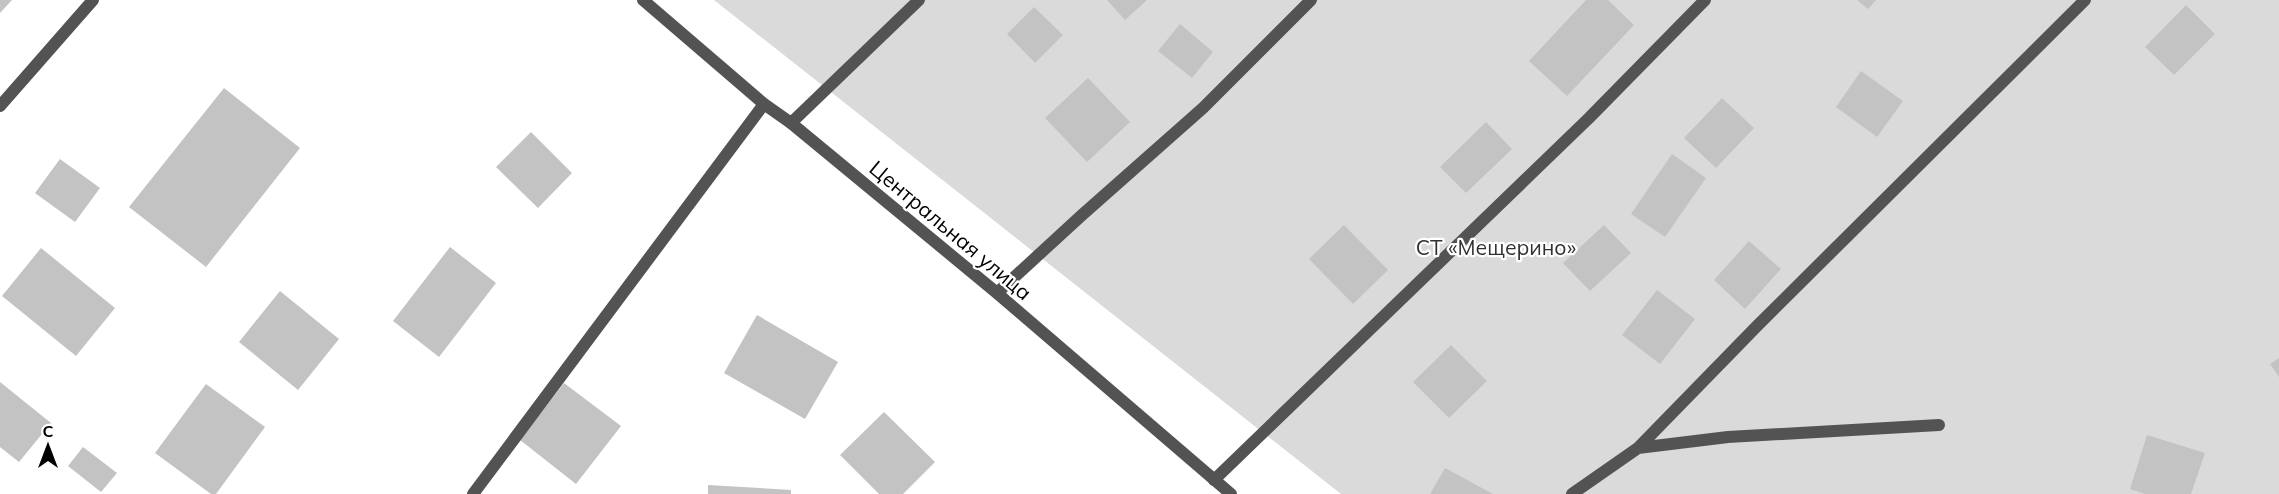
<svg xmlns="http://www.w3.org/2000/svg" width="2279" height="494" font-family="Mulish,sans-serif">
	<style>
		.green { fill: #dadada }
		.building { fill: #c3c3c3 }
		.lines { fill: none; stroke-linecap: round; stroke-linejoin: round }
		.service { stroke: #535353; stroke-width: 12 }
		.minor { stroke: #535353; stroke-width: 12 }
		.tertiary { stroke: #535353; stroke-width: 12 }
		.labels { text-anchor: middle; dominant-baseline: central; stroke-width: 4.5; stroke-linejoin: round; paint-order: stroke }
		.street-label { font-size: 21px; fill: #000; stroke: #fff }
		.park-label { font-size: 21px; fill: #313131; stroke: #fff }
	</style>
	<rect width="100%" height="100%" fill="#fff"/>
	<path class="green" d="M714 0H2279V494H1341Z"/>
	<path class="building" d="M0 0H12L0 13Z
		M1107 0H1147L1125 20Z
		M1586 0H1608L1634 25 1567 96 1529 61Z
		M1857 0H1876L1868 9Z
		M2186 5 2215 34 2174 75 2145 47Z
		M1034 7 1063 35 1035 63 1007 34Z
		M1180 24 1213 52 1192 78 1158 51Z
		M1861 71 1903 101 1877 137 1836 107Z
		M1088 78 1130 122 1087 162 1045 118Z
		M224 88 300 148 206 267 129 207Z
		M1722 98 1754 128 1716 168 1684 138Z
		M1486 122 1512 149 1466 193 1440 167Z
		M531 132 572 173 538 208 496 167Z
		M1672 154 1706 178 1665 237 1631 214Z
		M60 159 100 188 75 222 35 193Z
		M1344 225 1388 270 1353 304 1309 259Z
		M1604 225 1631 253 1590 291 1563 263Z
		M1749 241 1781 269 1745 309 1714 280Z
		M450 247 496 283 439 357 393 321Z
		M41 248 115 308 76 356 2 296Z
		M1657 290 1695 319 1660 364 1622 335Z
		M280 291 339 339 298 390 239 342Z
		M757 315 838 362 805 419 724 373Z
		M1451 345 1487 381 1449 418 1413 382Z
		M2279 358V377L2270 364Z
		M0 382 51 423 19 462 0 447Z
		M564 383 621 426 576 484 520 440Z
		M206 384 265 427 216 494H211L155 453Z
		M884 412 935 462 903 494H879L840 455Z
		M2147 435 2205 453 2191 494H2145L2130 489Z
		M83 447 117 473 101 492 68 466Z
		M1445 468 1493 494H1430Z
		M708 485 791 490V494H708Z"/>
	<g class="lines">
		<path class="service" d="M791 123 919 0
			M997 293 1082 215 1203 108 1311 0
			M1638 448 1757 326 2085 0
			M1214 480 1589 118 1705 0
			M1572 494 1638 448 1728 437 1939 425"/>
		<path class="minor" d="M0 106 93 0
			M473 494 764 104"/>
		<path class="tertiary" d="M643 0 764 104 791 123 997 293 1231 494"/>
	</g>
	<g class="labels">
		<g class="street-label">
			<text transform="translate(951 230) rotate(40)">Центральная улица</text>
		</g>
		<g class="park-label">
			<text x="1496" y="247">СТ «Мещерино»</text>
		</g>
	</g>
	<g transform="translate(48 446)" stroke="#ffffff" stroke-width="4.5" paint-order="stroke">
	<path d="M0-4.5L10 22L0 15L-10 22Z" fill="#000000"/>
	<text y="-9" font-size="16" font-weight="bold" text-anchor="middle" fill="#000000">С</text>
	</g>
</svg>
